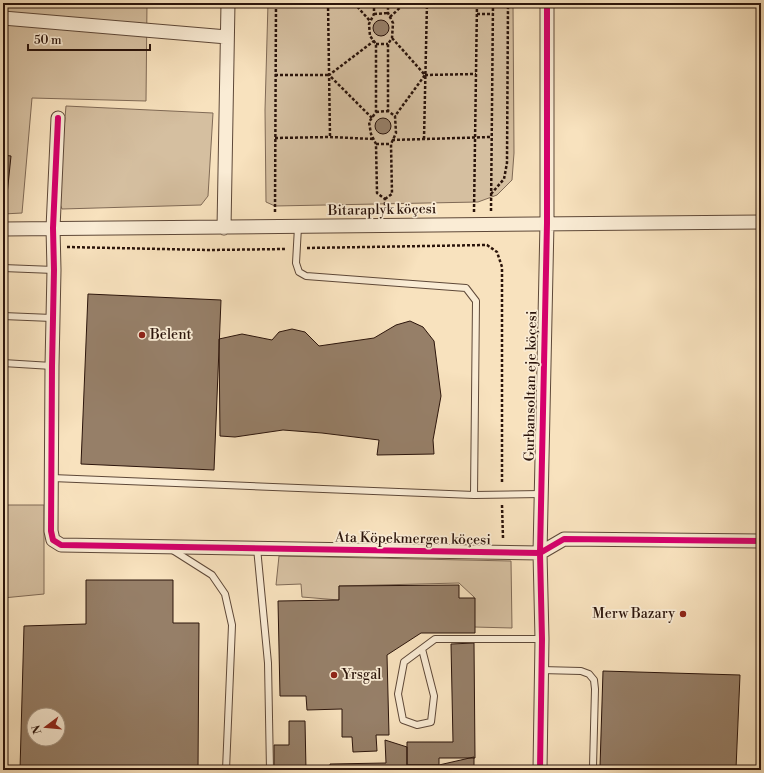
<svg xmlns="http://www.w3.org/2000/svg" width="764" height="773" font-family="'Libre Bodoni',serif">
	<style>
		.green { fill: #d5bfa0; stroke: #806a56 }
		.building { fill: #967f68; stroke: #2b140b; fill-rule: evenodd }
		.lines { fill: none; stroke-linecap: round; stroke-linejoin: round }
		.service-casing { stroke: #5e4838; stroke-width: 8 }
		.minor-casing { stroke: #5e4838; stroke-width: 15 }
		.path { stroke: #2b140b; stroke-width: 2.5; stroke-dasharray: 3 2; stroke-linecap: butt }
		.service { stroke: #faecd5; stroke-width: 6 }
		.minor { stroke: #faecd5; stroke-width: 13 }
		.cycleway-casing { stroke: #faecd5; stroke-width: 8 }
		.cycleway { stroke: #d6006c; stroke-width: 6 }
		.poi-dot { fill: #8f2418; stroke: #faecd5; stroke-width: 1.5 }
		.labels { text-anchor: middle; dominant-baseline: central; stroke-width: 3.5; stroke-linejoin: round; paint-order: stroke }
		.street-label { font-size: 14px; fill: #2b140b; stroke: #faecd5 }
		.poi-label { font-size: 14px; fill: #2b140b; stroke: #faecd5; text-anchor: start }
	</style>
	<rect width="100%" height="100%" fill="#f8e2be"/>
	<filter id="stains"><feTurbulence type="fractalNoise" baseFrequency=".005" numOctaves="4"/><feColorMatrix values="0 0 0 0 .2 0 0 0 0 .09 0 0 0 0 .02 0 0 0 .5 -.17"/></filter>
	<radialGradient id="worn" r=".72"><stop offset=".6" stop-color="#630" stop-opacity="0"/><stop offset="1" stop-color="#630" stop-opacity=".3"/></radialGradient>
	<path class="green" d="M3 3H147L146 101 32 98 22 213 3 214Z
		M268 3H513L514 153 512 180 497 195 478 202 275 206 266 202 265 110Z
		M66 106 213 113 208 196 201 205 62 209 58 199Z
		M3 505H44V594L3 598Z
		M279 556 511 561 512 628 474 627V597L459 583 339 586V600L302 597 301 584 276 585Z"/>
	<path class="building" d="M373 28a8 8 0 1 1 16 0a8 8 0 1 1-16 0Z
		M375 126a8 8 0 1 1 16 0a8 8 0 1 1-16 0Z
		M3 155 11 156 7 195H3Z
		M88 294 221 300 214 470 81 464Z
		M410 321 423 327 434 341 441 396 433 440 434 454 377 455 379 440 322 433 283 430 235 437 220 436 219 339 242 334 272 340 279 332 292 329 305 332 319 346 374 338 396 325Z
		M3 411H6V484H3Z
		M86 580H173V623H199L198 770H20L24 626 86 624ZM34 715H58V739H34Z
		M459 585V598H475V633H421L387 655 389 735H376L377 751 353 752 352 737H342V709L307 710 306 696H280L278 601 339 600V586Z
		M474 643 475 758H439V765H407V742H453L451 644Z
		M603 671 740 675 736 769 600 767Z
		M289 721H305L306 770H274V745H289Z
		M385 740 407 747V765H439L474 757V770H330V764L386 763Z"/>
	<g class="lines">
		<g class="service-casing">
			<path id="service" d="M298 227 296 263 299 272 306 276 466 288 476 301 474 495
				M3 268 54 270
				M3 316 52 318
				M3 363 52 366
				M52 478 474 495 541 494
				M257 548 268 663 270 770
				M171 549 212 575 225 594 232 625 226 770
				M422 649 434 696 431 722 417 725 403 720 398 694 404 662 435 639H542
				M541 670 581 671 589 674 594 680 595 689 593 767"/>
		</g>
		<g class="minor-casing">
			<path id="minor" d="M3 18 227 37
				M58 118 53 228 54 270 52 366 51 531 53 540 61 545 540 553 564 539 761 541
				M224 228 228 3
				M3 229 761 222
				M540 770 542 639 540 553 547 223V3"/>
		</g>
		<path class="path" d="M328 3 330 137
			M354 3 370 21
			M374 3V14L369 24 370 36 376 44V112L369 122 371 134 376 144 377 193 385 199V211
			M374 14 388 13
			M477 14H493
			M390 17 405 3
			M392 38 425 75 395 116
			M376 44H388
			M275 75H329
			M425 75 476 74
			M376 112 388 111
			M372 118 329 75 374 41
			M275 138 330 137 373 139
			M424 139 427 3
			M392 140 491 137
			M376 144H391
			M491 194 504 179 507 163 508 3
			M385 199 392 194 391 144 396 133 395 116 388 111V44L392 38 393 23 388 13V3
			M491 211 493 3
			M275 212 276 3
			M474 212 477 3
			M67 247 209 250 286 249
			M307 248 487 245 497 252 502 267V484
			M502 505 503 538"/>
		<use href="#service" class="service"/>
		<use href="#minor" class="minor"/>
		<g class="cycleway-casing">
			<path id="cycleway" d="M58 118 53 228 54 270 52 366 51 531 53 540 61 545 540 553 564 539 761 541
				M540 770 542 639 540 553 547 223V3"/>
		</g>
		<use href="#cycleway" class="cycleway"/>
	</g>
	<g class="poi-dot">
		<circle cx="142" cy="335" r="4"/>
		<circle cx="683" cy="614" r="4"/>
		<circle cx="334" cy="675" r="4"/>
	</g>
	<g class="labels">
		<g class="street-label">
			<text transform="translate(382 210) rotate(-1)">Bitaraplyk köçesi</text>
			<text transform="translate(531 386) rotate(-89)">Gurbansoltan eje köçesi</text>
			<text transform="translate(413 539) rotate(1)">Ata Köpekmergen köçesi</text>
		</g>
		<g class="poi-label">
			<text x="150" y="335">Belent</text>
			<text x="675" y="614" text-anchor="end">Merw Bazary</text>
			<text x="342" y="675">Yrsgal</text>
		</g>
	</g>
	<rect width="764" height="773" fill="none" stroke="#f8e2be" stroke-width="16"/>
	<rect x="4" y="4" width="756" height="765" fill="none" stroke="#2b140b" stroke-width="2"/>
	<rect x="8" y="8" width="748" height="757" fill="none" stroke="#2b140b"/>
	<g transform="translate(46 727) rotate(254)"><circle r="19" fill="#faecd5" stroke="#a79684"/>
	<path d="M0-3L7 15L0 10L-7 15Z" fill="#8f2418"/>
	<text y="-6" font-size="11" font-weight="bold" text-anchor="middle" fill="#2b140b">N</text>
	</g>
	<path d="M28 44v6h122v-6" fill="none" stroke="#2b140b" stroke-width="2"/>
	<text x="34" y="44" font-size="12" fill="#2b140b" stroke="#faecd5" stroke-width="3" paint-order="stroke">50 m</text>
	<rect width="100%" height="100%" filter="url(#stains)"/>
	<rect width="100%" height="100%" fill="url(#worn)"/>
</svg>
